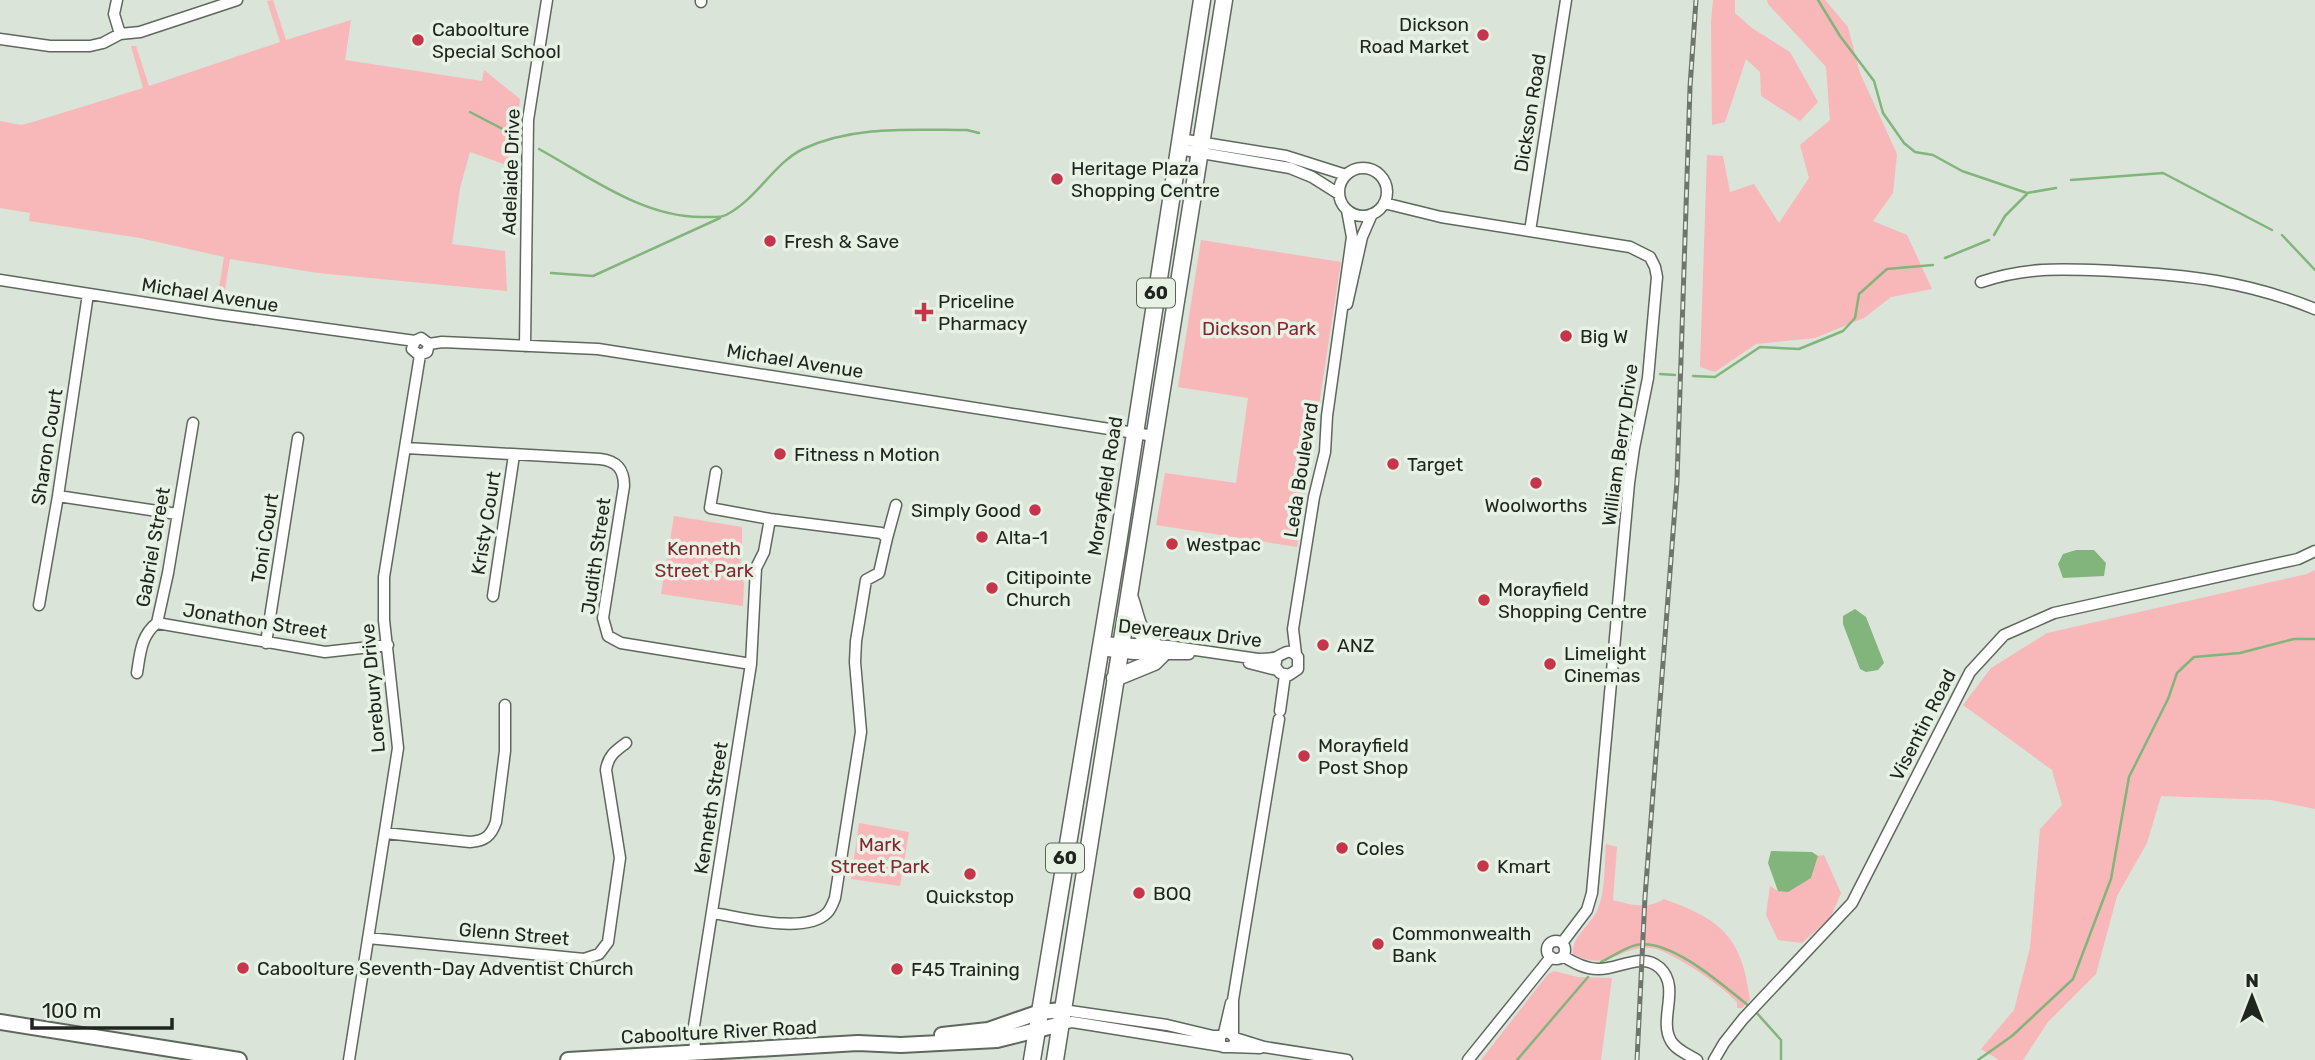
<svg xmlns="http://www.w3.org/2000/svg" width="2315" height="1060" font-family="Rubik,sans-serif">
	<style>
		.green { fill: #f8b7b8 }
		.water { fill: #82b57b }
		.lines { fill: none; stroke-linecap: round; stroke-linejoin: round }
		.stream { stroke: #82b57b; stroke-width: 2.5 }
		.minor-casing { stroke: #5f685e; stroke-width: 13 }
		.secondary-casing { stroke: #5f685e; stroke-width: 18 }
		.primary-casing { stroke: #5f685e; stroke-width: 19 }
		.minor { stroke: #fff; stroke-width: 10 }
		.secondary { stroke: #fff; stroke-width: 14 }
		.primary { stroke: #fff; stroke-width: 16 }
		.rail-casing { stroke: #6f756d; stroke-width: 5 }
		.rail { stroke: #e7f2e5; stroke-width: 2.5; stroke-dasharray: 8; stroke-linecap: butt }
		.poi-dot { fill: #c6364a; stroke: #e7f2e5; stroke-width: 2.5 }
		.labels { text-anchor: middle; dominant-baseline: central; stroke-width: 7; stroke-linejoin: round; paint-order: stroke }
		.shield { fill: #e7f2e5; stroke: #5c625b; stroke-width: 2 }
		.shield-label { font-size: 18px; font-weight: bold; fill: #212520 }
		.poi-label { font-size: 19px; fill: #212520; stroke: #e7f2e5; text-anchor: start }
		.street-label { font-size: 19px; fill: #212520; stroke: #e7f2e5 }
		.park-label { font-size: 19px; fill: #852732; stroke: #e7f2e5 }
	</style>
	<rect width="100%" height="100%" fill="#dae4d8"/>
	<path class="green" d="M273 0 286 40 351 20 345 60 482 81 484 70 520 99 512 167 470 152 460 188 452 244 505 251 507 291 318 273 230 259 223 301 217 300 224 257 140 238 29 221 30 213 0 208V121L21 125 33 122 143 88 131 46H136L149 86 280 42 267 1Z
		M1713 0H1735V13L1752 28 1790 52 1818 102 1800 121 1761 96 1760 72 1746 59 1725 122 1712 125 1711 22Z
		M1767 0H1825L1848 27 1860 73 1897 154 1893 193 1873 221 1907 235 1932 289 1891 297 1864 318 1815 338 1756 344 1715 372 1700 367 1707 155 1723 156 1730 192 1754 184 1779 223 1809 178 1800 145 1830 120 1826 67 1768 4Z
		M1201 240 1341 262 1297 547 1156 525 1165 473 1236 483 1248 398 1178 387Z
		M674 516 742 527V556L738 571 744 583 743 606 661 594Z
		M2315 570V809L2271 800 2161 796 2147 843 2117 896 2096 974 2048 1022 2023 1060H1999L1981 1049 2014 1010 2030 948 2040 829 2062 805 2052 770 1963 705 1991 668 2047 633 2307 574Z
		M859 823 909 832 900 886 851 879Z
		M1606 844 1617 847 1613 900C1631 905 1647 910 1664 899 1722 920 1742 937 1750 1000L1742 1008H1737V1002C1723 987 1671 950 1651 948 1620 945 1608 973 1573 954 1571 938 1590 925 1597 911 1606 892 1604 865 1606 844Z
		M1824 855 1841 893 1830 918 1802 943 1778 940 1766 915 1770 886 1778 891 1811 878 1818 856Z
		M1554 971 1578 977 1612 978 1601 1060H1481L1548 974Z"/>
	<path class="water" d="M2076 550H2094L2106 563 2104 576 2063 578 2058 564 2063 554Z
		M1855 609 1866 617 1884 663 1878 670 1866 672 1860 669 1843 624V616Z
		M1771 851 1812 852 1818 856 1811 878 1788 892 1778 891 1768 863Z"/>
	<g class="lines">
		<path class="stream" d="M1818 0 1840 36 1874 81 1883 113 1904 143 1915 152 1933 155 1962 171 2027 193 2056 188
			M470 112 520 138
			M539 149C590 177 645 219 705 217 712 217 720 218 726 215 757 199 774 163 803 149 854 125 912 130 967 130L979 133
			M2071 180 2163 173 2272 230
			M1994 235 2005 216 2027 194
			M2282 235 2315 270
			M1945 258 1989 240
			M551 273 593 276 720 218
			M1660 374 1675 375
			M1693 376 1715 377 1760 347 1799 349 1843 331 1855 318 1859 294 1887 269 1933 265
			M1601 962C1612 957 1624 948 1636 945 1670 937 1725 987 1750 1007
			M1755 1011 1781 1040V1060
			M1517 1060 1588 977
			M1978 1060 2012 1036 2073 979 2111 879 2129 777 2168 699 2177 673 2194 657 2240 653 2294 639H2315"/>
		<g class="minor-casing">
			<path id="minor" d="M117 0 114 14 120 34
				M701 2V0
				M0 39 50 46H90L103 43 120 34 140 32 237 0
				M1180 139 1286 156 1346 175
				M1178 149 1290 168 1312 177 1339 194
				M1339 192a24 24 0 1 1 48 0a24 24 0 1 1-48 0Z
				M1384 203 1441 217 1630 247 1650 257 1655 267 1657 277 1648 378 1634 448 1629 483 1592 893 1587 910 1562 943
				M1530 231 1566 0
				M0 280 217 314 415 341 421 338 429 344
				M1981 282C2028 266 2066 269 2114 271 2188 275 2246 281 2315 309
				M1347 304 1362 237 1372 214
				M415 341 412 349 419 355 427 352 429 344
				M429 344 442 342 598 349 1154 436
				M525 346 528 120 547 0
				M406 448 600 459C617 461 624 469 624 486L603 618 608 636 621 643 751 664
				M58 496 177 514
				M887 538 896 505
				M493 596 514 455
				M39 605 58 496 88 294
				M157 623 325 652 388 645
				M1100 642 1168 646 1258 659C1263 659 1271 659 1277 657 1286 652 1289 648 1298 657V669L1289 675 1280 673 1275 666 1277 657
				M266 643 298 438
				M1099 650 1134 654H1189
				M1296 654 1293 629 1314 497 1325 452 1327 416 1352 237 1347 210
				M1249 663 1277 670
				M137 673C140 654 141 635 157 623L168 573 193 423
				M1280 711 1285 675
				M385 833 470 842C485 841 491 836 496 822L505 751V705
				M713 913C740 917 805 935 827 913 831 909 833 903 835 898L861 732 855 662 856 641 866 580 879 573 887 538 881 533 770 519 710 508 716 472
				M368 938 584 959 599 954 608 942 620 858 606 770C608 756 615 751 626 743
				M1547 950a9 9 0 1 1 18 0a9 9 0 1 1-18 0Z
				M1563 956C1574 963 1585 969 1598 969 1618 970 1642 951 1660 968 1681 988 1658 1019 1671 1041 1676 1050 1689 1055 1697 1060
				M1063 1010 1167 1025 1213 1036H1220L1224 1033 1229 1032 1235 1038V1043L1231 1047H1223L1220 1044V1036
				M1061 1024 1072 1022 1085 1024 1221 1046
				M1224 1033 1231 1003
				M1233 1035V1000L1279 719
				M1235 1038 1264 1047 1347 1060
				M1231 1047 1260 1048
				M695 1052 694 1026 751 664 756 568 764 552 770 519
				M349 1060 398 748 384 620V577L420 355
				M1468 1060 1551 957
				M1714 1060 1724 1043 1743 1019 1852 903 1970 672 2004 635 2054 613 2298 559 2315 551"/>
		</g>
		<g class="secondary-casing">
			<path id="secondary" d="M0 1022 239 1060
				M942 1035 988 1030 1040 1012 1063 1010
				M568 1060 858 1043 901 1045 997 1040 1061 1024"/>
		</g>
		<g class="primary-casing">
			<path id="primary" d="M1129 596C1136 613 1136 634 1154 645
				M1115 678 1154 662 1162 654
				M1032 1060 1117 550 1202 0
				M1055 1060 1224 0"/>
		</g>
		<use href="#minor" class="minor"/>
		<use href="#secondary" class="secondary"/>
		<use href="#primary" class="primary"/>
		<g class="rail-casing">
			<path id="rail" d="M1637 1060 1645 897 1677 481 1690 87 1696 0"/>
		</g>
		<use href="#rail" class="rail"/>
	</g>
	<g class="poi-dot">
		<circle cx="1483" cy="35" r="7"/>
		<circle cx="418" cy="40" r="7"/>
		<circle cx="1057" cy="179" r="7"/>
		<circle cx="770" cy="241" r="7"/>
		<path d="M920.5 301.5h7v7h7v7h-7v7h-7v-7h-7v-7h7z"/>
		<circle cx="1566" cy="336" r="7"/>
		<circle cx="780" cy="454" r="7"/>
		<circle cx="1393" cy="464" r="7"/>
		<circle cx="1536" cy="483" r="7"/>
		<circle cx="1035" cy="510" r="7"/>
		<circle cx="982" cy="537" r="7"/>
		<circle cx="1172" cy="544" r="7"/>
		<circle cx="992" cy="588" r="7"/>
		<circle cx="1484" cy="600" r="7"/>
		<circle cx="1323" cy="645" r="7"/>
		<circle cx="1550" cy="664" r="7"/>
		<circle cx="1304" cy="756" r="7"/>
		<circle cx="1342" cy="848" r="7"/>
		<circle cx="1483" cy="866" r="7"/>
		<circle cx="970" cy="874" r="7"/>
		<circle cx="1139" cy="893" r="7"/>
		<circle cx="1378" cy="944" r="7"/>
		<circle cx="243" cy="968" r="7"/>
		<circle cx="897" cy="969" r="7"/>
	</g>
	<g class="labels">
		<g class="shield">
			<rect x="1137" y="278.5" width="38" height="29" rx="5"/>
			<rect x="1046" y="843.5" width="38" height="29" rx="5"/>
		</g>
		<g class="shield-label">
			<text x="1156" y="293">60</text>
			<text x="1065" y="858">60</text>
		</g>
		<g class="poi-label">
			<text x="1469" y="24" text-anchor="end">Dickson<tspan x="1469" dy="22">Road Market</tspan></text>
			<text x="432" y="29">Caboolture<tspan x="432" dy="22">Special School</tspan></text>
			<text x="1071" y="168">Heritage Plaza<tspan x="1071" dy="22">Shopping Centre</tspan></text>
			<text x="784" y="241">Fresh &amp; Save</text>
			<text x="938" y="301">Priceline<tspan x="938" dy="22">Pharmacy</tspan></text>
			<text x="1580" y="336">Big W</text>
			<text x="794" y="454">Fitness n Motion</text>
			<text x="1407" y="464">Target</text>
			<text x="1536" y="505" text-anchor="middle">Woolworths</text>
			<text x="1021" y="510" text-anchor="end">Simply Good</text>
			<text x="996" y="537">Alta-1</text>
			<text x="1186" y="544">Westpac</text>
			<text x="1006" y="577">Citipointe<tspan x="1006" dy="22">Church</tspan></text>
			<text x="1498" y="589">Morayfield<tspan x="1498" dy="22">Shopping Centre</tspan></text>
			<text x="1337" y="645">ANZ</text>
			<text x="1564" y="653">Limelight<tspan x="1564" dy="22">Cinemas</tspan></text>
			<text x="1318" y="745">Morayfield<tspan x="1318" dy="22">Post Shop</tspan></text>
			<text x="1356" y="848">Coles</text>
			<text x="1497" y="866">Kmart</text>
			<text x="1153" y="893">BOQ</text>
			<text x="970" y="896" text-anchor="middle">Quickstop</text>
			<text x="1392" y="933">Commonwealth<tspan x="1392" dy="22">Bank</tspan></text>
			<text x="257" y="968">Caboolture Seventh-Day Adventist Church</text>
			<text x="911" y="969">F45 Training</text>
		</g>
		<g class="street-label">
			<text transform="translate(1530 113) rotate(-81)">Dickson Road</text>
			<text transform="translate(511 172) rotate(-88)">Adelaide Drive</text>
			<text transform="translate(210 295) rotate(9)">Michael Avenue</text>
			<text transform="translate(795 361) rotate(9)">Michael Avenue</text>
			<text transform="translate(1620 445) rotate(-82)">William Berry Drive</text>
			<text transform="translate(47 447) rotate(-81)">Sharon Court</text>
			<text transform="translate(1301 470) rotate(-81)">Leda Boulevard</text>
			<text transform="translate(1105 486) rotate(-81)">Morayfield Road</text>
			<text transform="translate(486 523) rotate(-81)">Kristy Court</text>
			<text transform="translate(265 538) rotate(-81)">Toni Court</text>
			<text transform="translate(153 547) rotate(-80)">Gabriel Street</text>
			<text transform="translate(596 556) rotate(-82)">Judith Street</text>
			<text transform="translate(255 621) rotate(9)">Jonathon Street</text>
			<text transform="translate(1190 633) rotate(6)">Devereaux Drive</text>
			<text transform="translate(373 688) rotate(-95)">Lorebury Drive</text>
			<text transform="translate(1923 725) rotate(-63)">Visentin Road</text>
			<text transform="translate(711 808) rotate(-81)">Kenneth Street</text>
			<text transform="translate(514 934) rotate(5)">Glenn Street</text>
			<text transform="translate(719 1032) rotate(-3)">Caboolture River Road</text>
		</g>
		<g class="park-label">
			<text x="1259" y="328">Dickson Park</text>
			<text x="704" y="548">Kenneth<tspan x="704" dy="22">Street Park</tspan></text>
			<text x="880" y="844">Mark<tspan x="880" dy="22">Street Park</tspan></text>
		</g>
	</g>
	<g transform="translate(2252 997)" stroke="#e7f2e5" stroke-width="5" paint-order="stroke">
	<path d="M0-5L12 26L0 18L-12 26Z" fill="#212520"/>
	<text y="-10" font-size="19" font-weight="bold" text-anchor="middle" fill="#212520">N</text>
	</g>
	<path d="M32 1018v10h140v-10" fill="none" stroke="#212520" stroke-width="3.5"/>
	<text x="42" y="1018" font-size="21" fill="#212520" stroke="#e7f2e5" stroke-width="5" paint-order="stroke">100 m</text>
</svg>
